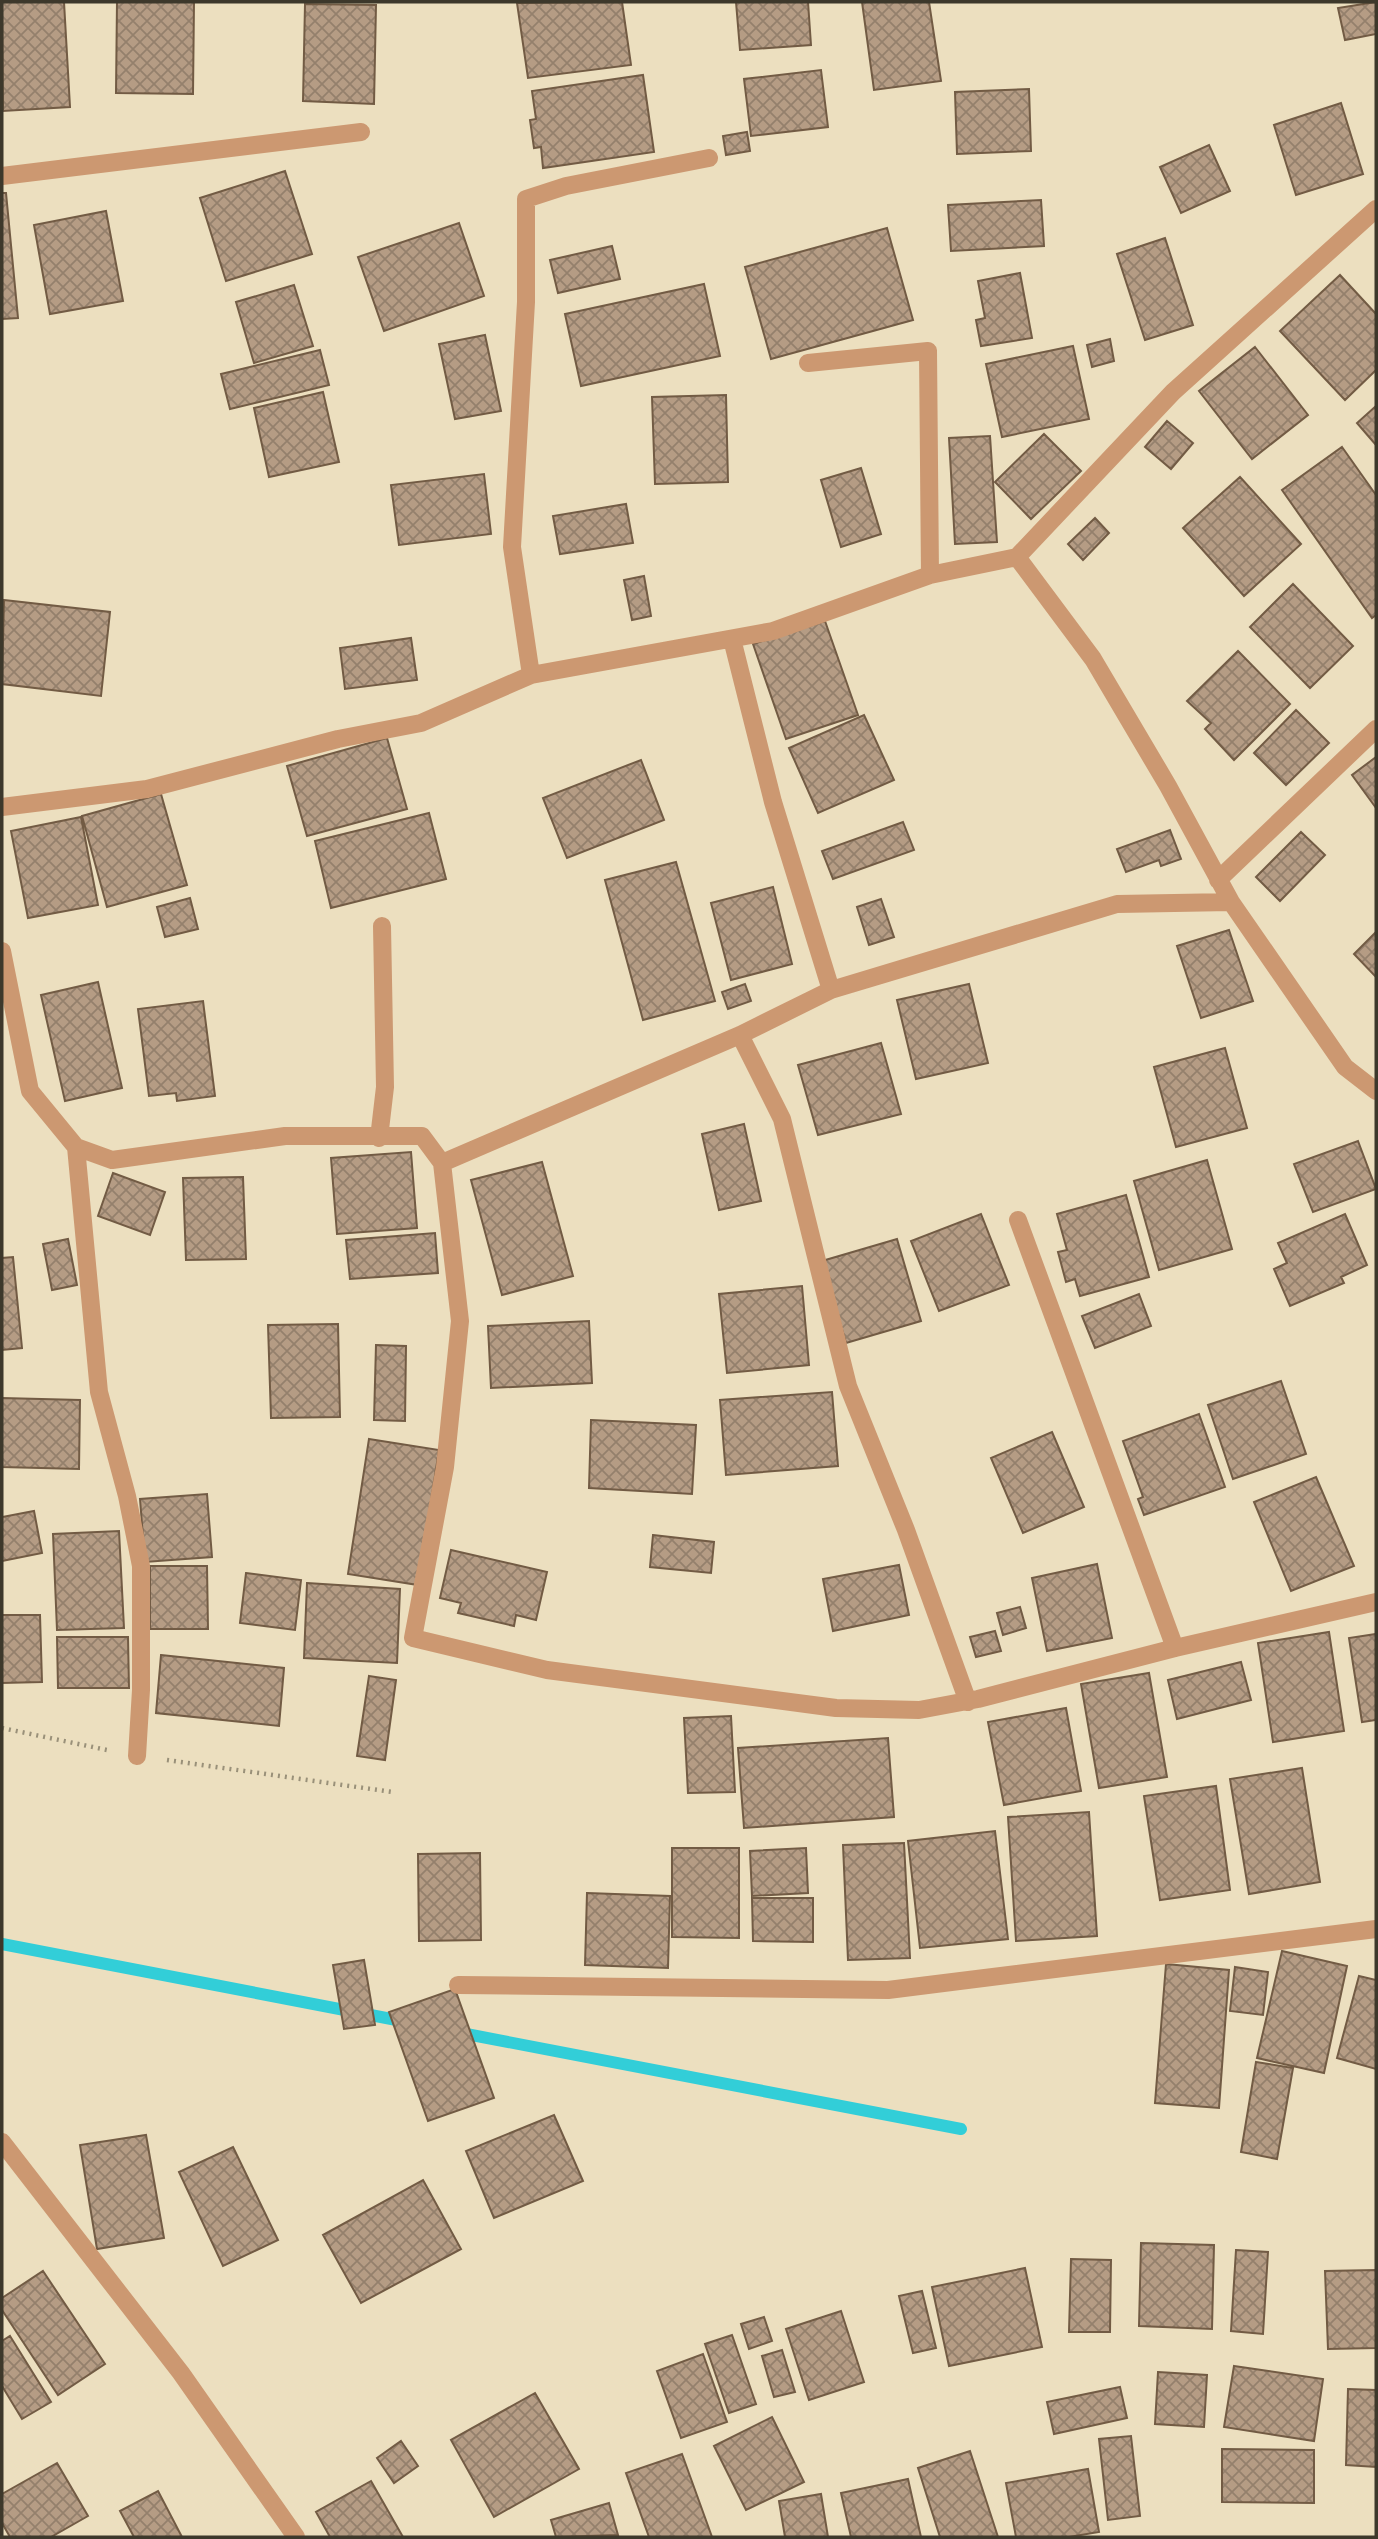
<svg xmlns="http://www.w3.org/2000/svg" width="1378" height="2539" font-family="'PT Sans Narrow',sans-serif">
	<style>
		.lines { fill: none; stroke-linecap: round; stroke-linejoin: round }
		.stream { stroke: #32ced8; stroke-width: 12 }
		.building { fill: url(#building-cross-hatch); stroke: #725b44; stroke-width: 2 }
		.path { stroke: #999079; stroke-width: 4.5; stroke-dasharray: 2 5; stroke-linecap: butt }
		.minor { stroke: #cc9871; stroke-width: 18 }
	</style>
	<defs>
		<pattern id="building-cross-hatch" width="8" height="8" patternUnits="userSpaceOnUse" patternTransform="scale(1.75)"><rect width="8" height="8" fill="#b59c84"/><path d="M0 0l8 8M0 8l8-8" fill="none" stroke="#94806c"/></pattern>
	</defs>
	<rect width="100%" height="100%" fill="#ecdfbf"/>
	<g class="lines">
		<path class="stream" d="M2 1944 407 2022
			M456 2032 961 2129"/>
	</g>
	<path class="building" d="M2 2H64L70 107 3 111Z
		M117 2H194L193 94 116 93Z
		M622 2 631 65 528 78 517 3Z
		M736 2H808L811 45 740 50Z
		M862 2H929L941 81 874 90Z
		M1376 2V34L1345 40 1338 8Z
		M305 4 376 5 374 104 303 101Z
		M821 70 828 127 751 136 744 79Z
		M643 75 654 152 543 168 541 147 534 148 530 120 536 119 532 91Z
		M1029 89 1031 151 957 154 955 92Z
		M1341 103 1363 174 1296 195 1274 125Z
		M747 132 750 151 726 155 723 136Z
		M1209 145 1230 191 1181 213 1160 167Z
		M285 171 312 254 226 281 200 198Z
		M2 193H6L18 318 2 319Z
		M1041 200 1044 246 951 251 948 205Z
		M106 211 123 301 50 314 34 225Z
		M459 223 484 296 384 331 358 257Z
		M887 228 913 320 771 359 745 267Z
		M1165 238 1193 325 1145 340 1117 254Z
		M612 246 620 279 558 293 550 260Z
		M1020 273 1032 338 981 346 976 320 985 318 978 281Z
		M1340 275 1376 314V370L1345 400 1280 331Z
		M704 284 720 356 581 386 565 314Z
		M294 285 313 346 254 363 236 302Z
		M485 335 501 411 455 419 439 344Z
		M1110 339 1114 361 1092 367 1087 345Z
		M1073 346 1089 419 1002 437 986 364Z
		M1255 347 1308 415 1252 459 1199 391Z
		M320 350 329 385 230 409 221 374Z
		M323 392 339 462 269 477 254 408Z
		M726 395 728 482 655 484 652 397Z
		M1376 406V445L1357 423Z
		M1167 421 1193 443 1171 469 1145 447Z
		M1044 434 1081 471 1031 519 995 482Z
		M990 436 997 542 955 544 949 438Z
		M1342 447 1376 495V615L1372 618 1282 490Z
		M861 468 881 534 841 547 821 480Z
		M484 474 491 534 399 545 391 485Z
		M1240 477 1301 544 1244 596 1183 528Z
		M626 504 633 543 560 554 553 516Z
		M1095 518 1109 533 1083 560 1068 544Z
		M644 576 651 616 632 620 624 580Z
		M1293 584 1353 646 1310 688 1250 627Z
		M4 600 110 612 101 696 2 684Z
		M825 621 858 715 786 739 753 644Z
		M411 638 417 680 345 689 340 648Z
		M1238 651 1290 704 1234 760 1205 729 1211 723 1187 701Z
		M1296 710 1329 743 1286 785 1254 753Z
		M864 715 894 780 818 813 789 748Z
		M387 738 407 809 307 836 287 766Z
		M1376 757V808L1352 775Z
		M641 760 664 820 567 858 543 798Z
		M161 794 187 885 107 907 82 816Z
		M429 813 446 879 331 908 315 841Z
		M81 817 98 905 28 918 11 831Z
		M903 822 914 850 833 879 822 851Z
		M1170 830 1181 859 1161 866 1159 860 1126 872 1117 849Z
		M1301 832 1325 855 1280 901 1256 877Z
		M676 862 715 1001 643 1020 605 880Z
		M773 887 792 964 731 980 711 903Z
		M190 898 198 929 165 937 157 907Z
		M881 899 894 937 869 945 857 907Z
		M1229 930 1253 1001 1201 1018 1177 946Z
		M1376 932V977L1354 954Z
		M98 982 122 1088 65 1101 41 995Z
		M745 984 751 1001 728 1009 722 992Z
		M969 984 988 1063 916 1079 897 1000Z
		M203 1001 215 1096 177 1101 176 1093 149 1096 138 1009Z
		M881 1043 901 1114 818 1135 798 1065Z
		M1225 1048 1247 1128 1176 1147 1154 1067Z
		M744 1124 761 1201 719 1210 702 1134Z
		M1358 1141 1376 1189 1313 1212 1294 1164Z
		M411 1152 417 1228 337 1234 331 1158Z
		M1207 1160 1232 1249 1159 1270 1134 1181Z
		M542 1162 573 1276 502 1295 471 1180Z
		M113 1173 165 1192 150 1235 98 1216Z
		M243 1177 246 1259 186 1260 183 1178Z
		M1126 1195 1149 1277 1080 1296 1075 1279 1066 1282 1058 1252 1067 1250 1057 1214Z
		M981 1214 1009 1285 939 1311 911 1241Z
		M1345 1214 1367 1265 1341 1277 1344 1283 1290 1306 1274 1269 1287 1263 1278 1243Z
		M435 1233 438 1273 350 1279 346 1240Z
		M68 1239 77 1285 52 1290 43 1244Z
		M897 1239 921 1321 846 1343 822 1261Z
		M13 1257 22 1348 2 1350V1258Z
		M802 1286 809 1365 727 1373 719 1294Z
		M1139 1294 1151 1326 1095 1348 1082 1316Z
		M589 1321 592 1383 491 1388 488 1326Z
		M338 1324 340 1417 271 1418 268 1325Z
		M376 1345 406 1346 405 1421 374 1420Z
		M1281 1381 1306 1454 1233 1479 1208 1405Z
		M832 1392 838 1466 726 1475 720 1400Z
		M2 1398 80 1400 79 1469 2 1467Z
		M1199 1414 1225 1487 1144 1515 1138 1499 1143 1497 1123 1441Z
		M591 1420 696 1425 692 1494 589 1488Z
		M1052 1432 1084 1507 1023 1533 991 1458Z
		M369 1439 439 1450 418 1585 348 1574Z
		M1316 1477 1354 1566 1291 1591 1254 1502Z
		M207 1494 212 1557 145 1562 140 1499Z
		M34 1511 42 1553 2 1561V1517Z
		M119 1531 124 1628 57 1630 53 1534Z
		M653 1535 714 1542 711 1573 650 1567Z
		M451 1550 547 1572 536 1620 516 1615 514 1626 458 1613 461 1603 440 1598Z
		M1097 1564 1112 1638 1047 1651 1032 1578Z
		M899 1565 909 1615 833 1631 823 1579Z
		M150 1566H207L208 1629H150Z
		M246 1573 301 1580 295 1630 240 1623Z
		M307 1583 400 1589 397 1663 304 1658Z
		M1020 1607 1026 1628 1003 1635 997 1613Z
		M2 1615H40L42 1682 2 1683Z
		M995 1631 1001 1651 976 1657 970 1637Z
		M1329 1632 1344 1731 1273 1742 1258 1643Z
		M1376 1634V1720L1362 1722 1349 1638Z
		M57 1637H128L129 1688H58Z
		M161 1655 284 1668 279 1726 156 1713Z
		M1241 1662 1251 1700 1177 1719 1168 1680Z
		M1149 1673 1167 1777 1099 1788 1081 1684Z
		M369 1676 396 1680 385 1760 357 1756Z
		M1066 1708 1081 1791 1004 1805 988 1722Z
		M731 1716 735 1792 688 1793 684 1718Z
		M888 1738 894 1817 744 1828 738 1748Z
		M1302 1768 1320 1882 1249 1894 1230 1779Z
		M1216 1786 1230 1890 1160 1900 1144 1796Z
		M1089 1812 1097 1936 1016 1941 1008 1817Z
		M995 1831 1008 1939 920 1948 908 1841Z
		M904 1843 910 1958 848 1960 843 1845Z
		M672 1848H739V1938L672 1937Z
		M806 1848 808 1893 752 1896 750 1851Z
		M480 1853 481 1940 419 1941 418 1854Z
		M587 1893 670 1896 668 1968 585 1965Z
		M752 1898H813V1942L753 1941Z
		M1282 1951 1347 1966 1324 2073 1257 2058Z
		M364 1960 375 2025 344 2029 333 1965Z
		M1166 1964 1229 1970 1219 2108 1155 2103Z
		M1235 1967 1268 1972 1263 2015 1230 2011Z
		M1359 1976 1376 1980V2069L1337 2058Z
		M455 1989 494 2098 428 2121 389 2012Z
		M1256 2062 1293 2068 1277 2159 1241 2152Z
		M554 2115 583 2181 494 2218 466 2151Z
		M146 2135 164 2238 97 2249 80 2145Z
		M233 2147 278 2240 223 2266 179 2172Z
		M423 2180 461 2249 361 2303 323 2235Z
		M1141 2243 1214 2245 1212 2329 1139 2326Z
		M1236 2250 1268 2252 1263 2334 1231 2331Z
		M1071 2259 1111 2260 1110 2332H1069Z
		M1025 2268 1042 2347 949 2366 932 2287Z
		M1376 2270V2348L1328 2349 1325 2271Z
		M43 2271 105 2364 58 2395 2 2310V2298Z
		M922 2291 936 2348 913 2353 899 2296Z
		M841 2311 864 2382 809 2400 786 2329Z
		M764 2317 772 2341 749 2349 741 2324Z
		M732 2335 756 2404 729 2413 705 2344Z
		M10 2336 51 2402 22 2419 2 2386V2341Z
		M782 2350 795 2392 774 2397 762 2356Z
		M703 2354 727 2422 681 2438 657 2371Z
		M1234 2366 1323 2379 1314 2441 1224 2427Z
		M1158 2372 1207 2375 1204 2427 1155 2424Z
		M1120 2387 1127 2418 1054 2434 1047 2402Z
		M1348 2389 1376 2390V2467L1346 2465Z
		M535 2393 579 2469 494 2517 451 2440Z
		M772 2417 804 2482 746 2510 714 2446Z
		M1131 2436 1140 2516 1108 2520 1099 2439Z
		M401 2441 418 2466 394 2483 377 2458Z
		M1222 2449 1314 2450V2503L1222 2502Z
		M970 2451 998 2537H940L918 2468Z
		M682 2454 712 2537H649L626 2473Z
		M57 2463 88 2516 51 2537H10L2 2523V2494Z
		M1088 2469 1099 2532 1069 2537H1016L1006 2483Z
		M908 2479 921 2537H851L841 2493Z
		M371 2481 403 2537H330L316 2512Z
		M158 2491 182 2537H134L120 2511Z
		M821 2494 828 2537H785L779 2501Z
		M609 2503 618 2535 556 2537 551 2520Z"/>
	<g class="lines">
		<path class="path" d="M2 1728 107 1750
			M167 1760 392 1792"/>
		<path class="minor" d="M2 176 361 132
			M808 363 928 351 930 575
			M1017 557 1173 392 1376 209
			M732 639 773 802 831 990
			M531 675 512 547 526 302V199L566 186 709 158
			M2 807 147 789 338 739 421 723 531 675 773 631 930 575 1017 557 1093 659 1168 786 1231 902 1345 1067 1376 1091
			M1218 880 1376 729
			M2 951 30 1091 76 1147 112 1160 285 1136H422L442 1163 740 1035 831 990 1117 904 1231 902
			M740 1035 782 1119 848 1386 906 1530 968 1702
			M379 1138 385 1087 382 926
			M76 1147 99 1392 127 1496 141 1566V1690L137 1756
			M442 1163 460 1321 445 1467 413 1638 547 1670 836 1708 919 1710 978 1699 1175 1648 1376 1602
			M1018 1220 1175 1648
			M458 1985 888 1990 1376 1929
			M2 2142 181 2373 296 2537"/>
	</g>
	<rect width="1378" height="2539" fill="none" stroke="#3d382b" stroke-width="7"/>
</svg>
